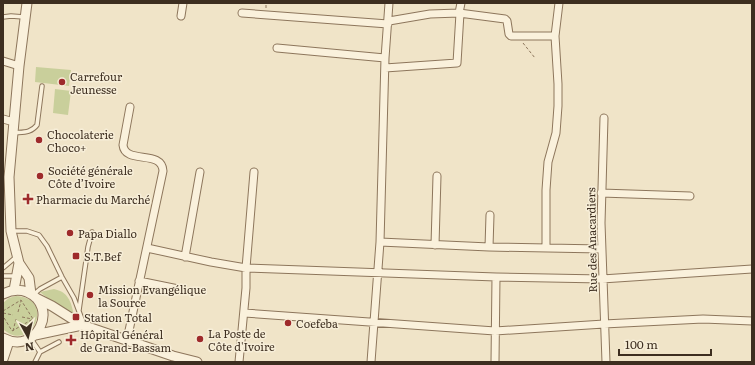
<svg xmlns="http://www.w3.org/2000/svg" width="755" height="365" font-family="Literata,serif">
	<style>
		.green { fill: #c9cf9b }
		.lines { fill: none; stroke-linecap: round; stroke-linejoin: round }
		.service-casing { stroke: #8d765c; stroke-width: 5.5 }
		.minor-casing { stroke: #8d765c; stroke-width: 9 }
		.tertiary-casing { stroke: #8d765c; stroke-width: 11 }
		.path { stroke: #8d765c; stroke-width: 1; stroke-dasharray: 3 2; stroke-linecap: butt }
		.service { stroke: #faf1dc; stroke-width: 3.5 }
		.minor { stroke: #faf1dc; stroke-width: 7 }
		.tertiary { stroke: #faf1dc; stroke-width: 9 }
		.poi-dot { fill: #9e2a2b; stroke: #f7eed8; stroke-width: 1.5 }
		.labels { text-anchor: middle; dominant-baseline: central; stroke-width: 3; stroke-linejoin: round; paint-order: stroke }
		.poi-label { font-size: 11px; fill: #3d2e20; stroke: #f7eed8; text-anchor: start }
		.street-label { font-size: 11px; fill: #3d2e20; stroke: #f7eed8 }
	</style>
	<rect width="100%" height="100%" fill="#f0e4c8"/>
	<path class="green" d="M36 67 71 70 69 86 35 82Z
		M55 89 71 91 68 115 53 113Z
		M54 289C68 292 71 301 74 315L56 305 40 292Z
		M16 296C57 298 31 355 3 329V303L9 298Z"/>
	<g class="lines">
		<g class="service-casing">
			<path id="service" d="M3 17 11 16 24 17
				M14 133C23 132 31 133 37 125L42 86
				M12 231H27L39 235 47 246 62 277 74 298 83 322
				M3 268 16 257
				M3 276H16
				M33 295 40 289 62 277
				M79 310 88 247 92 232
				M31 339 40 352 35 362
				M40 352 59 342"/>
		</g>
		<g class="minor-casing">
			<path id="minor" d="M242 13 388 24
				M459 13 461 3
				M181 16 183 3
				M389 21 430 14 459 13 505 19 507 21 509 34 511 36H555
				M277 48 385 58
				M3 61 19 66
				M385 68 457 63 460 13
				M604 118 601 223 606 362
				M3 119 14 122
				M601 193 690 196
				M380 242 489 247 601 249
				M435 245 437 176
				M489 247 490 215
				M147 248 211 262 246 268 496 277 602 279 752 269
				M546 248V190L548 162 556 133 558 106V84L555 36 559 3
				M185 257 200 172
				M139 281 183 290
				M244 313 495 331 604 324 703 319 752 321
				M127 340 163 171C162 149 125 165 123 145L130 107
				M239 362 246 288V268L254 172
				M371 362 380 242 385 58 389 3
				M495 362 496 277"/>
		</g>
		<g class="tertiary-casing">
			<path id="tertiary" d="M19 263 29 278 31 294
				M14 290 19 263 11 231 9 177 19 66 27 3
				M3 294C11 290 19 289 27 292 60 306 37 356 3 338
				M36 298 52 306 82 325 173 356 197 362
				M35 335 82 325
				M3 359 9 341"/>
		</g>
		<path class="path" d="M266 8V3
			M523 43 535 58
			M3 311 21 300 33 319 12 331 3 316
			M18 312 21 301
			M3 313 13 315
			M22 317 32 319
			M13 331 16 319"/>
		<use href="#service" class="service"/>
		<use href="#minor" class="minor"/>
		<use href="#tertiary" class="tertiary"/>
	</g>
	<g class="poi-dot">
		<circle cx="62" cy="82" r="4"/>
		<circle cx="39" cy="140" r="4"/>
		<circle cx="40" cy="176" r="4"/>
		<path d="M26 193h4v4h4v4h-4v4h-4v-4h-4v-4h4z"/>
		<circle cx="70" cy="233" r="4"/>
		<rect x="72" y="252" width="8" height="8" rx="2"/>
		<circle cx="90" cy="295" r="4"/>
		<rect x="72" y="313" width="8" height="8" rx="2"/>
		<circle cx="288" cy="323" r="4"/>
		<circle cx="200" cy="339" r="4"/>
		<path d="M69 334h4v4h4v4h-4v4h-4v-4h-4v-4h4z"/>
	</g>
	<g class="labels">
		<g class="poi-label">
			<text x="70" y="76">Carrefour<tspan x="70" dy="13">Jeunesse</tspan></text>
			<text x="47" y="134">Chocolaterie<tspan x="47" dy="13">Choco+</tspan></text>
			<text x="48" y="170">Société générale<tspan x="48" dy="13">Côte d’Ivoire</tspan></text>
			<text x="36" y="199">Pharmacie du Marché</text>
			<text x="78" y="233">Papa Diallo</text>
			<text x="84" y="256">S.T.Bef</text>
			<text x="98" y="289">Mission Evangélique<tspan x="98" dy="13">la Source</tspan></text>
			<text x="84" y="317">Station Total</text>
			<text x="296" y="323">Coefeba</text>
			<text x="208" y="333">La Poste de<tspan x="208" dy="13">Côte d'Ivoire</tspan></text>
			<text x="80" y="334">Hôpital Général<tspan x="80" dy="13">de Grand-Bassam</tspan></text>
		</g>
		<g class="street-label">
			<text transform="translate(591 240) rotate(-91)">Rue des Anacardiers</text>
		</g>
	</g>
	<rect width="755" height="365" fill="none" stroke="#3d2e20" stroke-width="8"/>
	<g transform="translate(28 337) rotate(172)" stroke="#f7eed8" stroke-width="3" paint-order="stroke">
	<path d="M0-3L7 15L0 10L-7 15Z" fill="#3d2e20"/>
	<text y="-6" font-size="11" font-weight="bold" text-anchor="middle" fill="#3d2e20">N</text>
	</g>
	<path d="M619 349v6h92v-6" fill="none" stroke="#3d2e20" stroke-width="2"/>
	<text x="625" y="349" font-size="12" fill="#3d2e20" stroke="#f7eed8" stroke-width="3" paint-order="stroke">100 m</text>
</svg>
